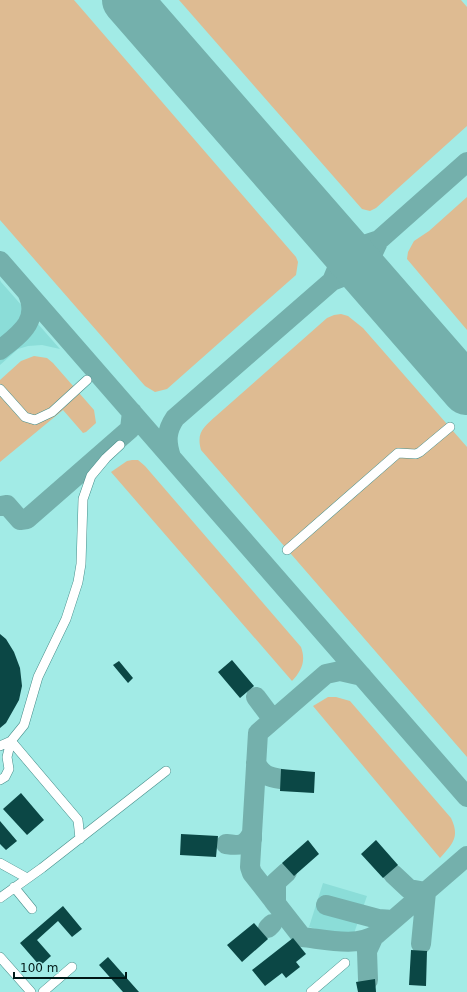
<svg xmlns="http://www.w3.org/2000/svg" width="467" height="992" font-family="'DejaVu Sans',sans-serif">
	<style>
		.built { fill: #8bddd8 }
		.green { fill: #debb92 }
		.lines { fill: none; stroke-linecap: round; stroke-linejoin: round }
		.taxiway { stroke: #74b0ac; stroke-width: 20 }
		.runway { stroke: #74b0ac; stroke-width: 50 }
		.building { fill: #0b4745 }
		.minor-casing { stroke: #468e8a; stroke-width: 10 }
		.minor { stroke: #fff; stroke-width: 9 }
	</style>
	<rect width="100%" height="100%" fill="#a2ebe6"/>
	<path class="built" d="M0 280 1 282 60 349 42 345 28 346 18 349 0 365Z
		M323 883 367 896 352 939 309 927Z"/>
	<path class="green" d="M0 0H74L296 257 298 262 296 275 167 389 155 392 145 386 0 220Z
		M179 0H461L467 7V126L376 208 370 211 362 209Z
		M467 197V330L407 259 408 252 414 241 429 231Z
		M341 314 348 316 363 328 467 447V757L201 450C196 432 204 427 216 416L327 318 334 315Z
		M34 356 47 358 53 363 94 410 96 423 86 432 83 433 63 410 0 462V380L21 361Z
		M132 460H138L145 466 301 647C306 661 302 670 292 681L111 472 127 461Z
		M328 697H336L350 701 451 818C460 837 453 843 440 858L313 706Z"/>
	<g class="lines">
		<path class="taxiway" d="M336 240 361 246 379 240
			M0 261 467 797
			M332 281 339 264 336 240
			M0 350C20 334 41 320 27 292
			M171 457C166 442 166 431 175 418L332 281 345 276 371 280V257L379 240 467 162
			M0 506 7 505 20 520 27 519 130 429 132 412
			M362 676 340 671 326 674 258 733 250 867 252 873 302 937C323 939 359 948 377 934L467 856
			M256 697 268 713
			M256 763C262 775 268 777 281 779
			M226 844C239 846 246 846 252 833V840
			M393 874 409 889 426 892 421 944
			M273 900 276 904V882L287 872
			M326 905 378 919 393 920
			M268 928 272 924
			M368 980 367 951 373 938"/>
		<path class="runway" d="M127 0 467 390"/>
	</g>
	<path class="building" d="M0 634 6 639 14 652 20 668 22 686 19 700 6 723 0 728Z
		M232 660 254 686 240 698 218 672Z
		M119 661 133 678 128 683 113 665Z
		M281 769 315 772 314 793 280 791Z
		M21 793 44 820 27 835 3 809Z
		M0 821 17 841 6 850 0 844Z
		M181 834 218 836 216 857 180 855Z
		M308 840 319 854 294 876 282 863Z
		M376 840 398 865 383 878 361 854Z
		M63 906 82 929 72 937 58 921 37 940 51 956 40 966 20 943Z
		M254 923 268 939 242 962 227 945Z
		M293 938 306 954 296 962 300 967 286 978 282 973 265 986 252 970Z
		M411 950 427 951 426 986 409 985Z
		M108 957 139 992H123L99 965Z
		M375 979 376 992H358L356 982Z"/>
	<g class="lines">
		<g class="minor-casing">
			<path id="minor" d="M0 389 25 417 35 420 52 412 87 380
				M287 550 398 453 416 454 420 452 450 427
				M0 746 11 741 78 820 80 839
				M0 780 5 777 9 769 7 757 11 741 24 725 38 677 66 619 78 582 81 564 83 499 91 476 106 458 120 445
				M0 863 27 878
				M14 887 32 909
				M0 898 42 868 166 771
				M0 957 31 992
				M43 992 72 967
				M311 992 345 963"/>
		</g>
		<use href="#minor" class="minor"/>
	</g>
	<path d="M14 972v6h112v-6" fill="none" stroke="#001716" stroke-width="2"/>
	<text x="20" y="972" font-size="12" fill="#001716" stroke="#a2ebe6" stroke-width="3" paint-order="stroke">100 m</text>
</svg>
